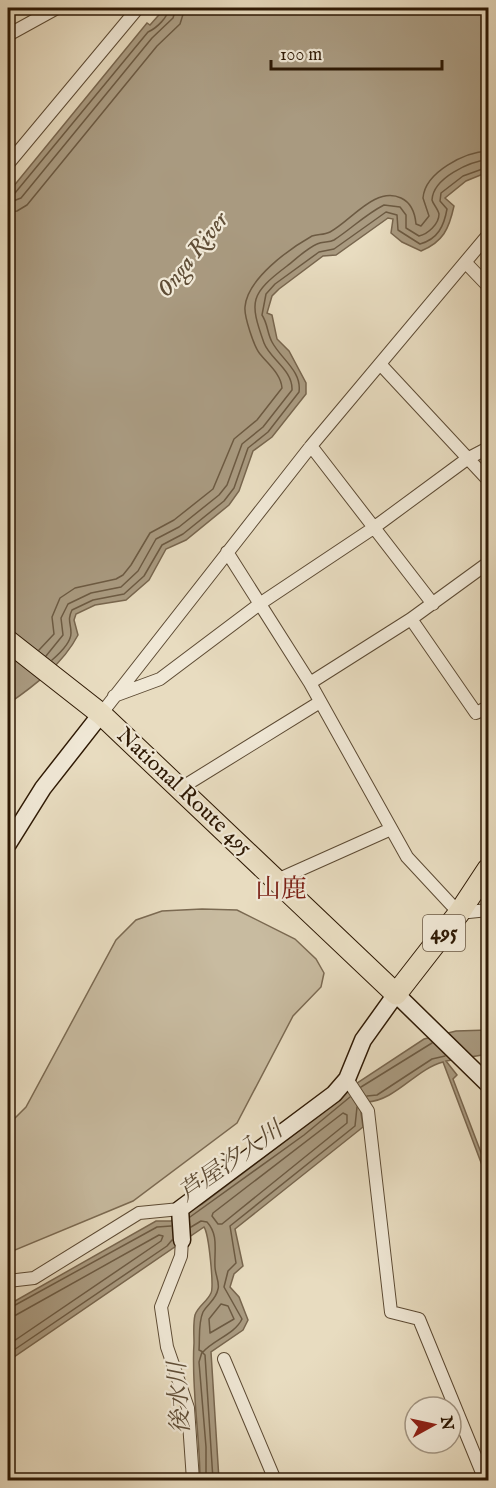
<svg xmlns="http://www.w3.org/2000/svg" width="496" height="1488" font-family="'IM FELL English','Noto Serif JP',serif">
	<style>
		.green { fill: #c8bba0; stroke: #7b6a52; stroke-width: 1.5 }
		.water { fill: #a99a80; stroke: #78664e; stroke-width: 1.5 }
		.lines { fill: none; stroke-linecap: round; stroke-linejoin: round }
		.shore { stroke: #6c5a42; stroke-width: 1.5 }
		.street-casing { stroke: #5c4a33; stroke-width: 14 }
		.secondary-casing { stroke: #2e1904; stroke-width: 19 }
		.highway-casing { stroke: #2e1904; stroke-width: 23 }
		.street { stroke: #f0e8d6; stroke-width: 12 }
		.secondary { stroke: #f0e8d6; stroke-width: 16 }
		.highway { stroke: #e8dcc0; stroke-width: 21 }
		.labels { text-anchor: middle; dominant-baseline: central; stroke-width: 4.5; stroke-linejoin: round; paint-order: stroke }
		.shield { fill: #f0e8d6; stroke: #685743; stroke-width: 1.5 }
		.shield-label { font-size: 21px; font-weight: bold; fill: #2e1904 }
		.street-label { font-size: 22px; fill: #2e1904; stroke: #f0e8d6 }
		.water-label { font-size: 24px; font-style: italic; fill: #5f4d36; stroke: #f0e8d6 }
		.quarter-label { font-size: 26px; fill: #7a1f14; stroke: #f0e8d6 }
	</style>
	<rect width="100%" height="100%" fill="#e8dcc0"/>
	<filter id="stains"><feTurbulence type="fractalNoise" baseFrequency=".00333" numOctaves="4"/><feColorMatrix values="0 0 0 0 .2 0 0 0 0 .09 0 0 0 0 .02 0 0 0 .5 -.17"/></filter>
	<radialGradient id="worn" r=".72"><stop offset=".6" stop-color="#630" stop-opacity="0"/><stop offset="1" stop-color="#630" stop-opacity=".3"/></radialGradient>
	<path class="green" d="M202 909 237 910 295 939 316 959 324 973 321 987 293 1016 237 1123 133 1201 8 1253V1125L26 1107 116 940 136 920 162 911Z"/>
	<path class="water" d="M165 8H488V172L466 181 445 198 454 206C449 229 443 242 421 251L402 242 391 233 393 219 388 218 336 255 323 256 279 289 272 296 267 313 272 315 277 339 289 351 306 383V394L272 437 253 451 239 491 229 505 186 540 166 549 149 580 126 600 95 605 76 614 74 620 78 635C63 664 34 686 8 704V193L147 23 150 25Z
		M488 1030V1054L446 1061 457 1075 453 1079 488 1171V1181L443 1062C416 1069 395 1101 367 1102L361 1113 363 1127 235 1229 243 1266 234 1274 230 1287 239 1297 248 1320 243 1330 211 1352 219 1480H200C200 1435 191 1389 194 1343 194 1334 193 1324 195 1315 198 1306 207 1302 211 1293 214 1287 209 1234 204 1227L8 1361V1305L156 1221H171L202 1204 300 1130 357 1083 424 1039 456 1031Z"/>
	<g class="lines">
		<path class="shore" d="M8 196 15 193 148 32C157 28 168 17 169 8
			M8 203 21 198 152 38 173 18 176 8
			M8 212 17 211 27 205 157 46 180 24 185 8
			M39 650 54 634 52 617 60 598 75 588 116 579 123 575 131 565 150 533 174 520 213 489 234 439 257 420 282 388C281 374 268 364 260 354 254 347 244 316 245 307 247 279 289 249 312 236 318 234 324 235 330 232 351 221 375 186 401 198 412 203 415 213 416 224L421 226 429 216 423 198C425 172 465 152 488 151
			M46 656 63 635 61 618 68 604 91 593 121 587 138 571 156 539 179 527 219 495 227 485 242 444 263 427 292 390C293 370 270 359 264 343 249 301 250 294 287 266 296 259 306 249 317 244 323 241 329 243 334 240 351 229 366 214 384 205L400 207 406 215V228L419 236C428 234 439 224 439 214 438 209 433 204 432 200 433 178 470 161 488 160
			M52 660C59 654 71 643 71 633 71 623 67 620 72 610L93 600 124 594 144 576 162 545 183 534 224 501 234 488 248 448 268 432 299 392C302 371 281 359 272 342 267 333 268 324 262 315L266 294 275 284 319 252 334 249 386 212 397 215 398 230 420 244C438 239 444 226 447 209L440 201 441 193 463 176 488 167
			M361 1087 432 1043
			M367 1096 377 1095 432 1059 445 1056
			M343 1113 347 1115V1123L222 1224H218L212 1216 213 1213Z
			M190 1217 304 1135 350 1097
			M191 1227 201 1221 207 1222C219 1235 214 1251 215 1267 215 1274 220 1283 218 1289 216 1300 208 1303 203 1312 198 1323 200 1338 199 1350L203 1352C213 1340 235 1334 242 1319L224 1287 228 1271 236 1263 230 1226 355 1126 357 1107
			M221 1304 228 1306 234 1319 210 1333 209 1319Z
			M8 1309 157 1227 171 1226
			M8 1317 16 1315 159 1235 163 1236 161 1241 8 1345
			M8 1354 167 1246 172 1240
			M206 1480V1447L199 1362 202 1352 205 1355 213 1480"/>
		<g class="street-casing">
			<path id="street" d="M8 35 57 8
				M8 164 138 8
				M466 263 488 286
				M381 365 488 480
				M311 446 433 604
				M227 552 310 683 407 857 459 913 488 910
				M411 619 476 713 488 707
				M310 683 411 619 488 563
				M114 696 160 679 261 603 372 529 467 459 488 448
				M101 714 311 446 488 235
				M181 788 320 702
				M277 880 391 829
				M347 1079 368 1111 391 1312 419 1319 485 1480
				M182 1240 181 1256 161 1307 167 1347 188 1408 193 1480
				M8 1281 34 1278 139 1213 180 1209
				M224 1359 275 1480"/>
		</g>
		<g class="secondary-casing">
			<path id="secondary" d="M8 844 43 788 101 714
				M182 1240 180 1209 334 1094 347 1079 363 1040 396 994 488 1084"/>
		</g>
		<g class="highway-casing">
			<path id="highway" d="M8 641 101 714 396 994 459 913 488 869"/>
		</g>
		<use href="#street" class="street"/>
		<use href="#secondary" class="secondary"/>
		<use href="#highway" class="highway"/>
	</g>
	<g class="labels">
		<rect class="shield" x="423" y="915" width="42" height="36" rx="4.5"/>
		<g class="shield-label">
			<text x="444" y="933">495</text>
		</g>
		<g class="street-label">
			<text transform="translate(184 792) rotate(43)">National Route 495</text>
		</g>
		<g class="water-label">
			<text transform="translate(193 255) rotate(-52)">Onga River</text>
			<text transform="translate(231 1162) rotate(-35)">芦屋汐入川</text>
			<text transform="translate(180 1398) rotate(-93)">後水川</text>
		</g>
		<g class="quarter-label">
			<text x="281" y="889">山鹿</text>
		</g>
	</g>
	<rect width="496" height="1488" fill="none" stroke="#e8dcc0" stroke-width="30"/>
	<rect x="9" y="9" width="478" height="1470" fill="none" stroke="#2e1904" stroke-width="3"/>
	<rect x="15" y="15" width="466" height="1458" fill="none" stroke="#2e1904" stroke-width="1.5"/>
	<g transform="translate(433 1425) rotate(82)"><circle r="28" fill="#f0e8d6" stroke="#a29582" stroke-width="1.5"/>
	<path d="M0-4.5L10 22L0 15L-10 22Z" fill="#8f2418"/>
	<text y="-9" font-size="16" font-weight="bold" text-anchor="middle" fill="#2e1904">N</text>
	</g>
	<path d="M271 60v9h171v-9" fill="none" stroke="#2e1904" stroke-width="3"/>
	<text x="280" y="60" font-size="18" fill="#2e1904" stroke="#f0e8d6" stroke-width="4.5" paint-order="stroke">100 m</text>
	<rect width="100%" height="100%" filter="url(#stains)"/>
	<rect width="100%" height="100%" fill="url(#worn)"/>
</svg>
